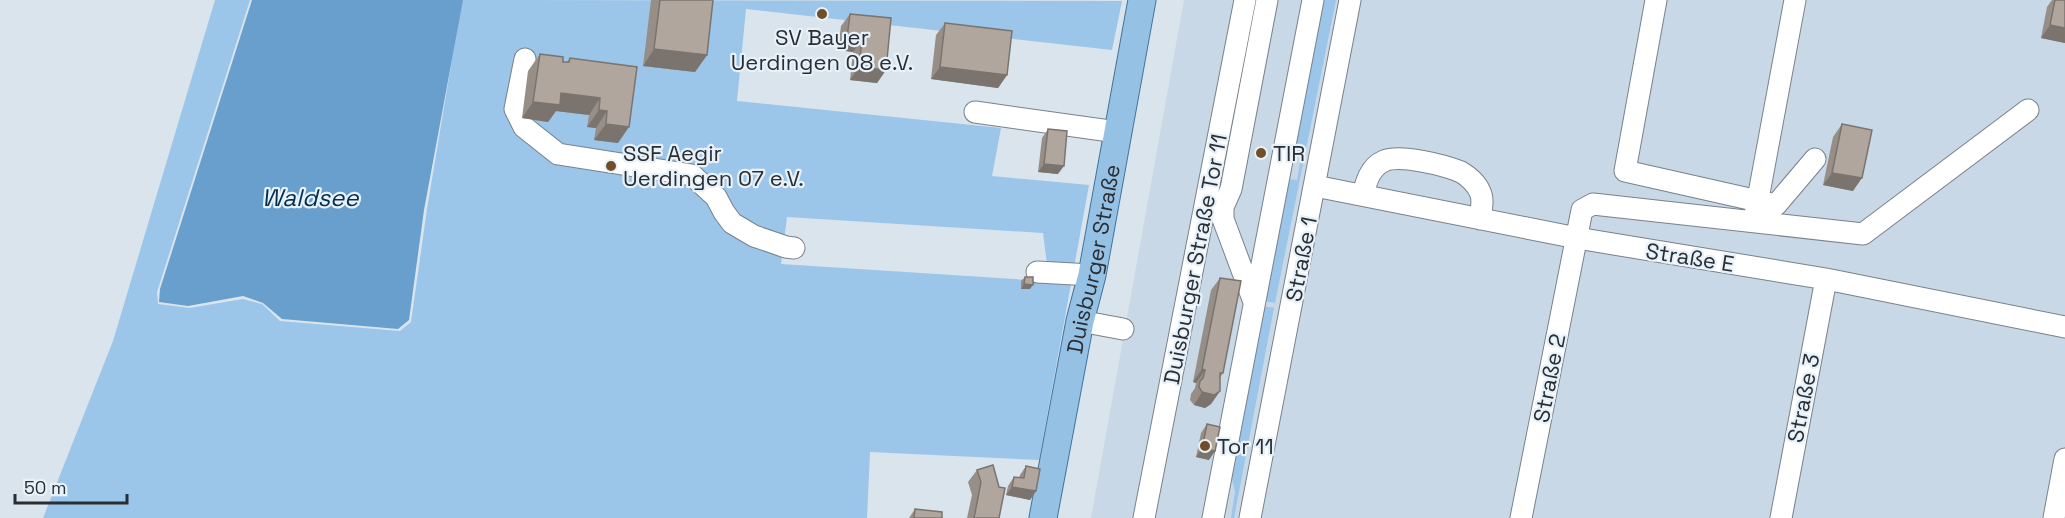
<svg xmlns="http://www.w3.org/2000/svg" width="2065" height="518" font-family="'Space Grotesk',sans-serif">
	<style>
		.built { fill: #c8d8e6 }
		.green { fill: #9bc5e9; fill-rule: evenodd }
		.water { fill: #689fcd }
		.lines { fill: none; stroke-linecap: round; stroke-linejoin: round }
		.minor-casing { stroke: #78828a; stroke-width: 23 }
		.major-casing { stroke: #41739b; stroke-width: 29 }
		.minor { stroke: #fff; stroke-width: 21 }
		.major { stroke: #95c1e5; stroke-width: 27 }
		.wall { fill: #978f87 }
		.shaded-wall { fill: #7b746e }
		.building { fill: #b0a69d; stroke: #7b746e; stroke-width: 1.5 }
		.poi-dot { fill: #714e27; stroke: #e7f1fa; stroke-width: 2 }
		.labels { text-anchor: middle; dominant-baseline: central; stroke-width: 4.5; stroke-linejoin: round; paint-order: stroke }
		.poi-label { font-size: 22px; fill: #2a2d31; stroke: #e7f1fa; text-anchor: start }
		.street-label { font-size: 22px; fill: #2a2d31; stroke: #e7f1fa }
		.water-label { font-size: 24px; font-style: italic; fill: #032f4e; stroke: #e7f1fa }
	</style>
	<rect width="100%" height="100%" fill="#d9e4ed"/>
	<path class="built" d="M1184 0H2065V518H1091Z"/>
	<path class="green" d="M215 0H250L157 292 158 304 190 308 243 299 262 304 280 321 400 331 411 322 427 209 462 0 1122 1 1112 50 746 9 737 101 1001 128 992 176 1089 185 1039 460 870 452 867 518H43L113 341ZM787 217 1043 233 1048 272 1044 281 781 264Z
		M1322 0H1336L1275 303 1264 301 1287 179 1297 180 1302 153 1293 151Z
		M1262 306 1274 308 1234 518H1231L1235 492 1230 470Z"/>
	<path class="water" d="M252 0H463L424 210 409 320 398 329 282 319 263 303 243 296 188 306 159 302 160 289Z"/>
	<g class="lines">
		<g class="minor-casing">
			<path id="minor" d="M1656 0 1625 171 1776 205 1815 159
				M525 59 515 109 524 127 558 154 692 175 716 197 724 212 732 223 754 236 786 247 794 248
				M975 112 1117 132
				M1315 186 1577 238 1826 279 2065 327
				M1363 195C1366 182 1370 167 1384 161 1400 154 1444 165 1461 172 1468 176 1477 184 1480 192 1484 200 1481 210 1480 219
				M1755 215 1795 0
				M1037 272 1092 275
				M1254 302 1223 219V207L1231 189 1267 0
				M1080 321 1123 329
				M1144 518 1245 0
				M1213 518 1313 0
				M1250 518 1350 0
				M1521 518 1582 210 1593 204 1863 234 2028 110
				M1781 518 1826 279
				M2054 518 2065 459"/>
		</g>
		<g class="major-casing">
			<g id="major">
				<path id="s1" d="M1043 518 1080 321 1092 275 1142 0"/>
			</g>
		</g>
		<use href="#minor" class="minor"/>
		<use href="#major" class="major"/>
	</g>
	<path class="wall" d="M651 0H713L707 55 695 72 643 66Z
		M2052 0H2065V43L2041 38 2047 7Z
		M850 14 886 70 877 83 850 80 853 52 838 50 841 26Z
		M945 23 1007 75 998 88 931 79 936 35Z
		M540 54 563 62H567L570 58 637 67 618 143 594 140 596 128 587 127 589 115 556 111 548 122 522 118 528 71Z
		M1842 124 1853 191 1823 185 1833 137Z
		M1048 129 1058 174 1038 172 1042 138Z
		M1025 277 1030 289H1021V281Z
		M1220 278 1223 373 1220 378V391L1211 404 1205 408 1194 405 1190 400 1191 394 1195 388 1196 383 1193 382 1211 290Z
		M1207 424 1209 460 1196 457 1201 433Z
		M1026 466 1036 491 1030 500 1006 495 1008 486 1014 477 1019 478 1020 475Z
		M977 470 999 518H967L972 495 968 482Z
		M915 509 942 518H909Z"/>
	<path class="shaded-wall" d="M2050 25 2065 28V43L2041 38Z
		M847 38 862 39 853 52 838 50Z
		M654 49 707 55 695 72 643 66Z
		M859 67 886 70 877 83 850 80Z
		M940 67 1007 75 998 88 931 79Z
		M561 93 600 98 589 115 556 111 548 122 522 118 533 102Z
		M599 110 607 111 596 128 587 127Z
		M606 124 629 127 618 143 594 140Z
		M1044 164 1064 166 1058 174 1038 172Z
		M1832 173 1862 178 1853 191 1823 185Z
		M1024 284 1033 285 1030 289H1021Z
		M1202 369 1205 370 1196 383 1193 382Z
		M1220 391 1211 404 1205 408 1194 405 1202 392Z
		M1202 448 1215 451 1209 460 1196 457Z
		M1012 487 1036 491 1030 500 1006 495Z"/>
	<path class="building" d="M660 0H713L707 55 654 49Z
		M2055 0H2065V28L2050 25Z
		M850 14 891 18 886 70 859 67 862 39 847 38Z
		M945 23 1012 31 1007 75 940 67Z
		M540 54 563 57V62H569L570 58 637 67 629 127 606 124 607 111 599 110 600 98 561 93 560 105 533 102Z
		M1842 124 1872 130 1862 178 1832 173Z
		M1048 129 1067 131 1064 166 1044 164Z
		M1025 277H1033V285L1024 284Z
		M1220 278 1241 281 1223 373H1220V391L1214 395 1202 392 1199 387 1200 381 1203 378 1205 370 1202 369Z
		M1207 424 1220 427 1215 451 1202 448Z
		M993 465 999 487 1005 488 999 518H974L981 482 977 470Z
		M1026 466 1040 469 1036 491 1012 487 1014 477 1024 478Z
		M915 509 942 512V518H914Z"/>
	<g class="poi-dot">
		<circle cx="822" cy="14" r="6"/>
		<circle cx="1261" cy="153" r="6"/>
		<circle cx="611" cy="166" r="6"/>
		<circle cx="1205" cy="446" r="6"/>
	</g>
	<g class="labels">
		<g class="poi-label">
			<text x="822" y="37" text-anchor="middle">SV Bayer<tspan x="822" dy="25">Uerdingen 08 e.V.</tspan></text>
			<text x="623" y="153">SSF Aegir<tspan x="623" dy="25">Uerdingen 07 e.V.</tspan></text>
			<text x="1273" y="153">TIR</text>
			<text x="1217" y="446">Tor 11</text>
		</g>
		<g class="street-label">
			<text transform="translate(1690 257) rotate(9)">Straße E</text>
			<text stroke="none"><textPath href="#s1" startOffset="264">Duisburger Straße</textPath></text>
			<text transform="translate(1195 259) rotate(-79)">Duisburger Straße Tor 11</text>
			<text transform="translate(1301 259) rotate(-79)">Straße 1</text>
			<text transform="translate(1549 378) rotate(-79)">Straße 2</text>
			<text transform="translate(1803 398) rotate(-79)">Straße 3</text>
		</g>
		<g class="water-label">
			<text x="310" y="197">Waldsee</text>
		</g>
	</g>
	<path d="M15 494v9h112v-9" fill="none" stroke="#2a2d31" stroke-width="3"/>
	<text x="24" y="494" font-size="18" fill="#2a2d31" stroke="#e7f1fa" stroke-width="4.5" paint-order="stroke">50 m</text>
</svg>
